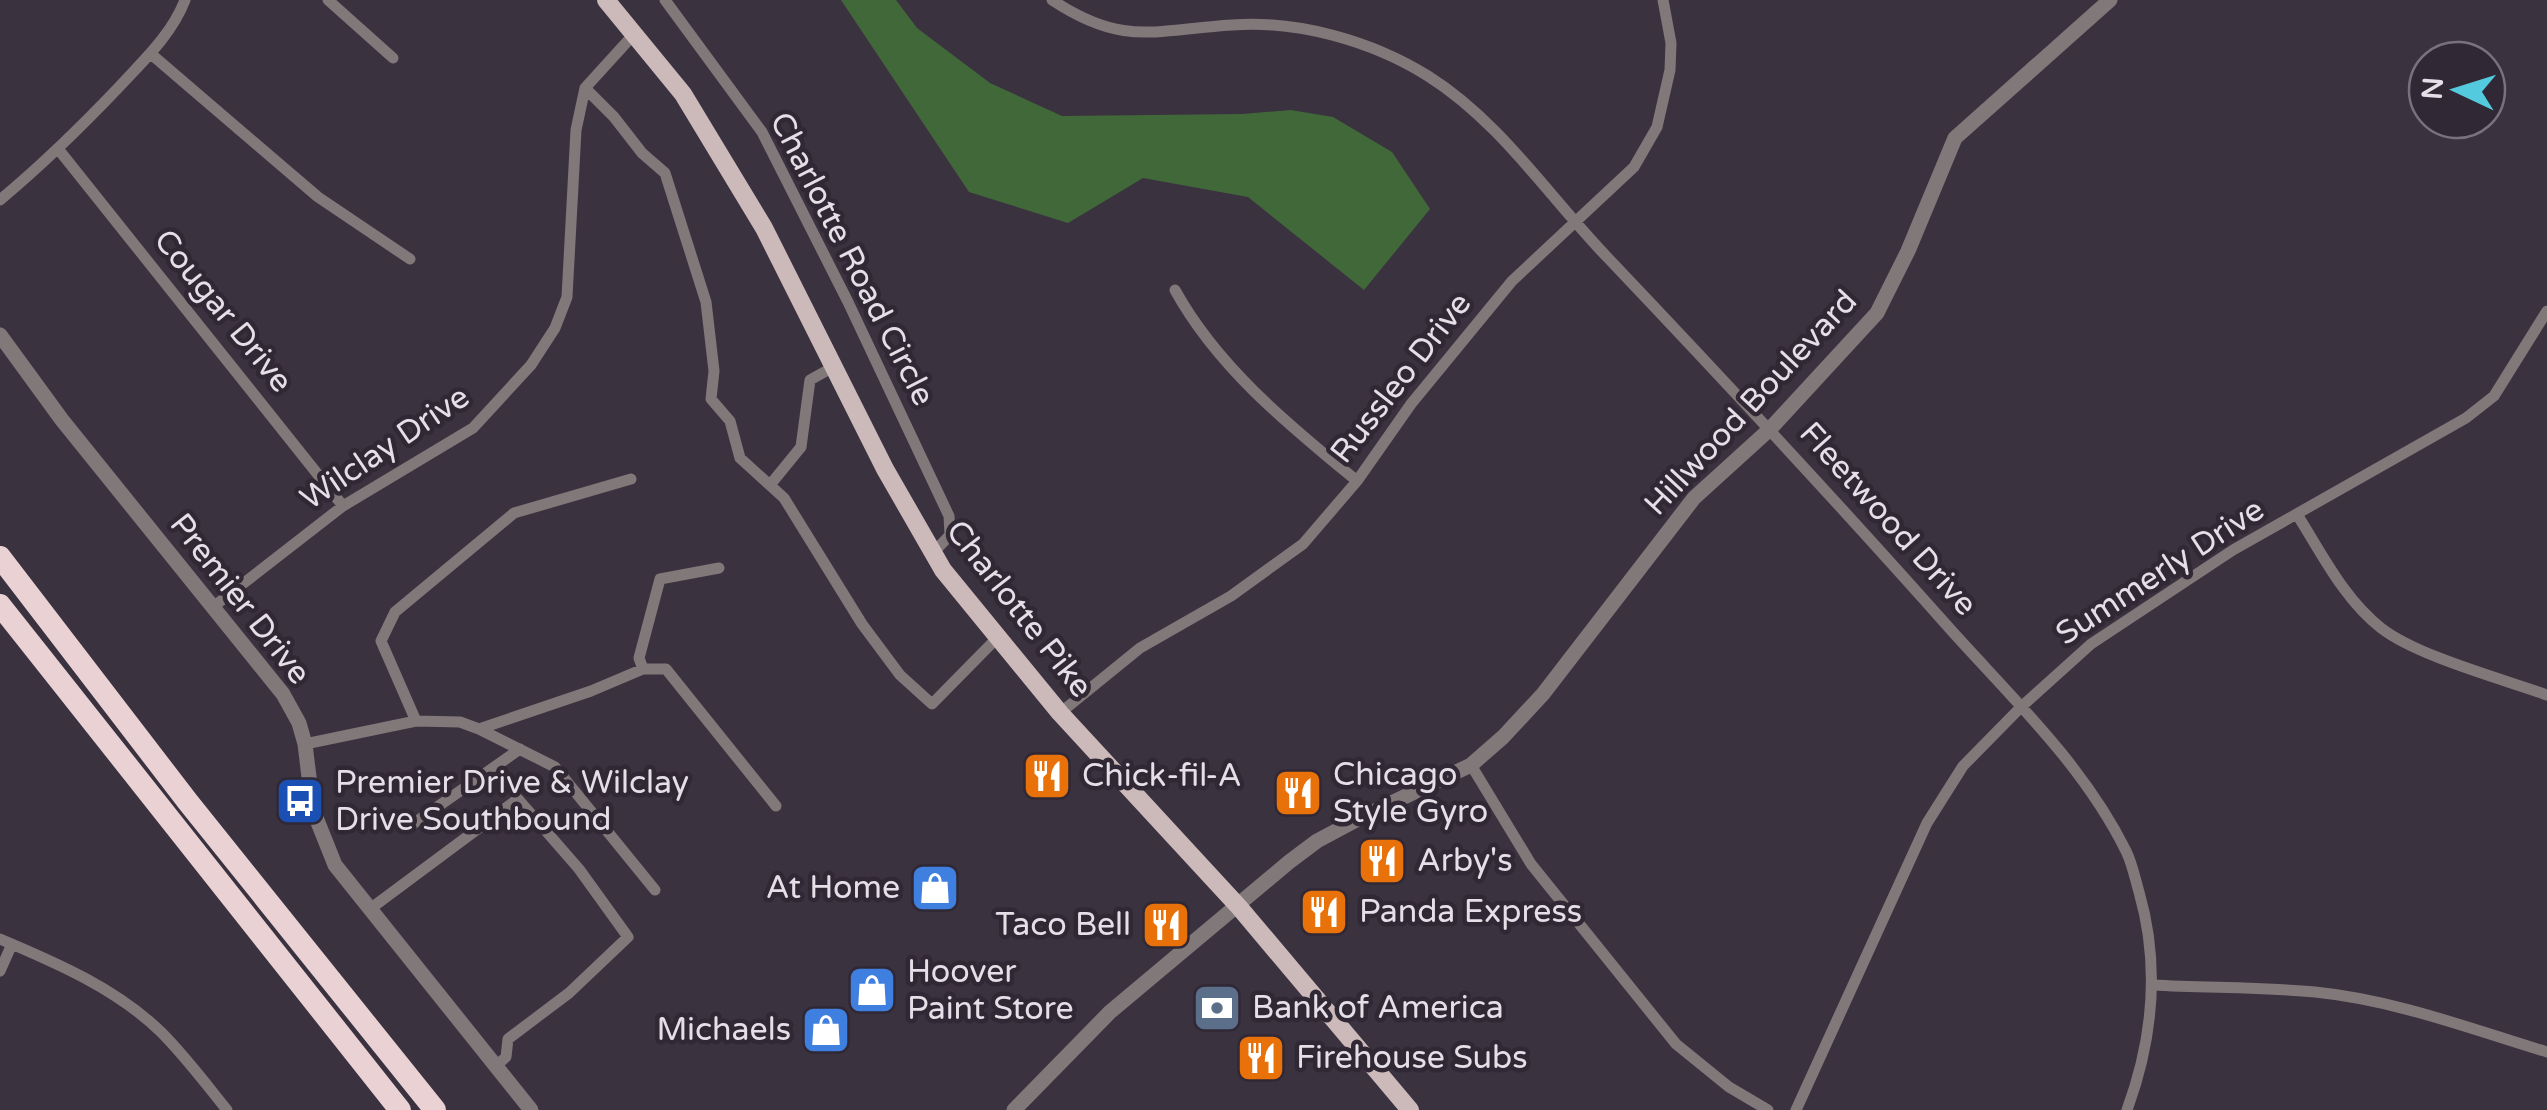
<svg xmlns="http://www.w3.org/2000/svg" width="2547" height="1110" font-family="'Varela Round',sans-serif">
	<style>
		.green { fill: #416839 }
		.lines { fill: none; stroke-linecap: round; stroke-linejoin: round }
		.minor { stroke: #817879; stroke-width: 11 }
		.tertiary { stroke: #817879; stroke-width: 15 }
		.primary { stroke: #ccb9ba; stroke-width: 18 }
		.motorway { stroke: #ead2d4; stroke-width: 22 }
		.labels { text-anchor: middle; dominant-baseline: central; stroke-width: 9; stroke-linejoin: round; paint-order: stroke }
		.street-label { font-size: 32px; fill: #e5dfe8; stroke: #312835 }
		.poi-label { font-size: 32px; fill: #e5dfe8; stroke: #312835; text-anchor: start }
	</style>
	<rect width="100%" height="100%" fill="#3b3240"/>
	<path class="green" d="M841 0H896L917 28 990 83 1062 116 1242 114 1291 110 1333 117 1392 152 1430 209 1364 290 1248 197 1143 178 1068 223 969 192Z"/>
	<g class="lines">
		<path class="minor" d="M328 0 393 58
			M665 0 762 132 848 302 949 516 950 535 933 553
			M1052 0C1123 47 1154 30 1232 25 1298 20 1372 41 1428 76 1501 122 1549 197 1608 258 1724 380 1839 504 1951 630 2014 700 2084 766 2126 851 2132 863 2135 878 2139 892 2160 965 2153 1039 2127 1110
			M151 54 318 197 410 259
			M585 88 614 117 642 153 665 173 706 302 714 371 711 399 730 421 740 458 784 498 862 624 900 675 932 704 998 637
			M59 150 343 506
			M0 200C43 164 81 127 119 87 144 60 172 34 185 0
			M1175 290C1218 368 1289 425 1357 481
			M770 485 801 447 810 380 835 366
			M2298 516C2322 554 2344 599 2381 628 2417 656 2502 679 2547 695
			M213 607 343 506 473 428 531 365 555 328 567 297 576 130 585 88 635 33
			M643 669 639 658 660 579 719 568
			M1060 713 1140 648 1231 596 1303 544 1357 481 1411 404 1512 281 1634 167 1657 127 1670 70 1671 43 1663 0
			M416 721 381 641 395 612 514 513 631 479
			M479 729 555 767 655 890
			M305 744 416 721 460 722 479 729 591 691 643 669H666L776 806
			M1471 765 1531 864 1676 1044 1729 1087 1768 1110
			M410 826 520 749
			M370 909 518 799 579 869 628 937 569 993 508 1039 506 1057 496 1066
			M0 939C57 963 117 989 161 1032 185 1056 206 1084 227 1110
			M0 971 12 944
			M2153 985C2207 988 2262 987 2315 992 2395 1000 2471 1029 2547 1052
			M1796 1110 1927 823 1963 766 2021 707 2091 644 2233 550 2466 418 2494 396 2547 311"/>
		<path class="tertiary" d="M0 335 62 420 283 694 299 723 305 744 313 810 335 865 531 1110
			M1014 1110 1110 1012 1289 862 1317 841 1360 818 1471 765 1503 737 1543 694 1694 498 1770 429 1877 313 1908 251 1955 138 2110 0"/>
		<path class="primary" d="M606 0 683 94 764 228 885 469 943 570 1060 713 1239 907 1410 1110"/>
		<path class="motorway" d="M0 557 188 802 435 1110
			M0 605 400 1110"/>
	</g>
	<defs>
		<g id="restaurant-square" transform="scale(2.5)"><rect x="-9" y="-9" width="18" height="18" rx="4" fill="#e8710a" stroke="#312835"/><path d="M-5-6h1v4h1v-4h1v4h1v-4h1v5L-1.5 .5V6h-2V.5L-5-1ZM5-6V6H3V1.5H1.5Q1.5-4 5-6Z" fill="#fff"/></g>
		<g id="bus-square" transform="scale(2.5)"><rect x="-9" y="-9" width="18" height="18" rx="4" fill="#1a4fb4" stroke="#312835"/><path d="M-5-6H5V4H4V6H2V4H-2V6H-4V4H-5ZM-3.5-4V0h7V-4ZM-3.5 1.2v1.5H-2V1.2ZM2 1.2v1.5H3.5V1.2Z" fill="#fff"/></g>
		<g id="shop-square" transform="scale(2.5)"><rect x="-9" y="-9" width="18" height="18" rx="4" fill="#3f7fe0" stroke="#312835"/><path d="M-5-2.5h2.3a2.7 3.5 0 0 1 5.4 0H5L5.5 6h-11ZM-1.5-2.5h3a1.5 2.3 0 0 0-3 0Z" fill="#fff"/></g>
		<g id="bank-square" transform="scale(2.5)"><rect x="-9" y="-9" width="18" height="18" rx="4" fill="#5c6f8a" stroke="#312835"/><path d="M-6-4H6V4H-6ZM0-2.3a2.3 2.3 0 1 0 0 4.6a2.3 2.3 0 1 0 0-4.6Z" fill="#fff"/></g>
	</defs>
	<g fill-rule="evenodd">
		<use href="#restaurant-square" x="1047" y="776"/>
		<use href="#restaurant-square" x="1298" y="793"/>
		<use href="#bus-square" x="300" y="801"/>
		<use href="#restaurant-square" x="1382" y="861"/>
		<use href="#shop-square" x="935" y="888"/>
		<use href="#restaurant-square" x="1324" y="912"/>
		<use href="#restaurant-square" x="1166" y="925"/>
		<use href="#shop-square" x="872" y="990"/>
		<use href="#bank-square" x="1217" y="1008"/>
		<use href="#shop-square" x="826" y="1030"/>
		<use href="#restaurant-square" x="1261" y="1058"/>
	</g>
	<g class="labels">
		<g class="street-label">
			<text transform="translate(852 259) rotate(63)">Charlotte Road Circle</text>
			<text transform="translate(223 311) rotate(51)">Cougar Drive</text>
			<text transform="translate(1401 378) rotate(-52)">Russleo Drive</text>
			<text transform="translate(1751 403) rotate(-47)">Hillwood Boulevard</text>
			<text transform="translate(385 448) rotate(-34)">Wilclay Drive</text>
			<text transform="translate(1888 519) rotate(48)">Fleetwood Drive</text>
			<text transform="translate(2160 572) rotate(-33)">Summerly Drive</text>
			<text transform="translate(240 599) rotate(52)">Premier Drive</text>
			<text transform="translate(1019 609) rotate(52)">Charlotte Pike</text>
		</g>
		<g class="poi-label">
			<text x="1333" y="775">Chicago<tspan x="1333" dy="37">Style Gyro</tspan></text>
			<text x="1082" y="776">Chick-fil-A</text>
			<text x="335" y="783">Premier Drive &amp; Wilclay<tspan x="335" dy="37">Drive Southbound</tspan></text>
			<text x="1417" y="861">Arby's</text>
			<text x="900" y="888" text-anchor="end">At Home</text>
			<text x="1359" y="912">Panda Express</text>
			<text x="1131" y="925" text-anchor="end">Taco Bell</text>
			<text x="907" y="972">Hoover<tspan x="907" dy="37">Paint Store</tspan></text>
			<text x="1252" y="1008">Bank of America</text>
			<text x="791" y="1030" text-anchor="end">Michaels</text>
			<text x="1296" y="1058">Firehouse Subs</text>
		</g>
	</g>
	<g transform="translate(2457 90) rotate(274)"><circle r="48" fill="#312835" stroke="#79717d" stroke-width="2.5"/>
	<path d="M0-8L18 38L0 25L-18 38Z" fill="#54cade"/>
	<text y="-15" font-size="28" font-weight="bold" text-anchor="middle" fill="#e5dfe8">N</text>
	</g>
</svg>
